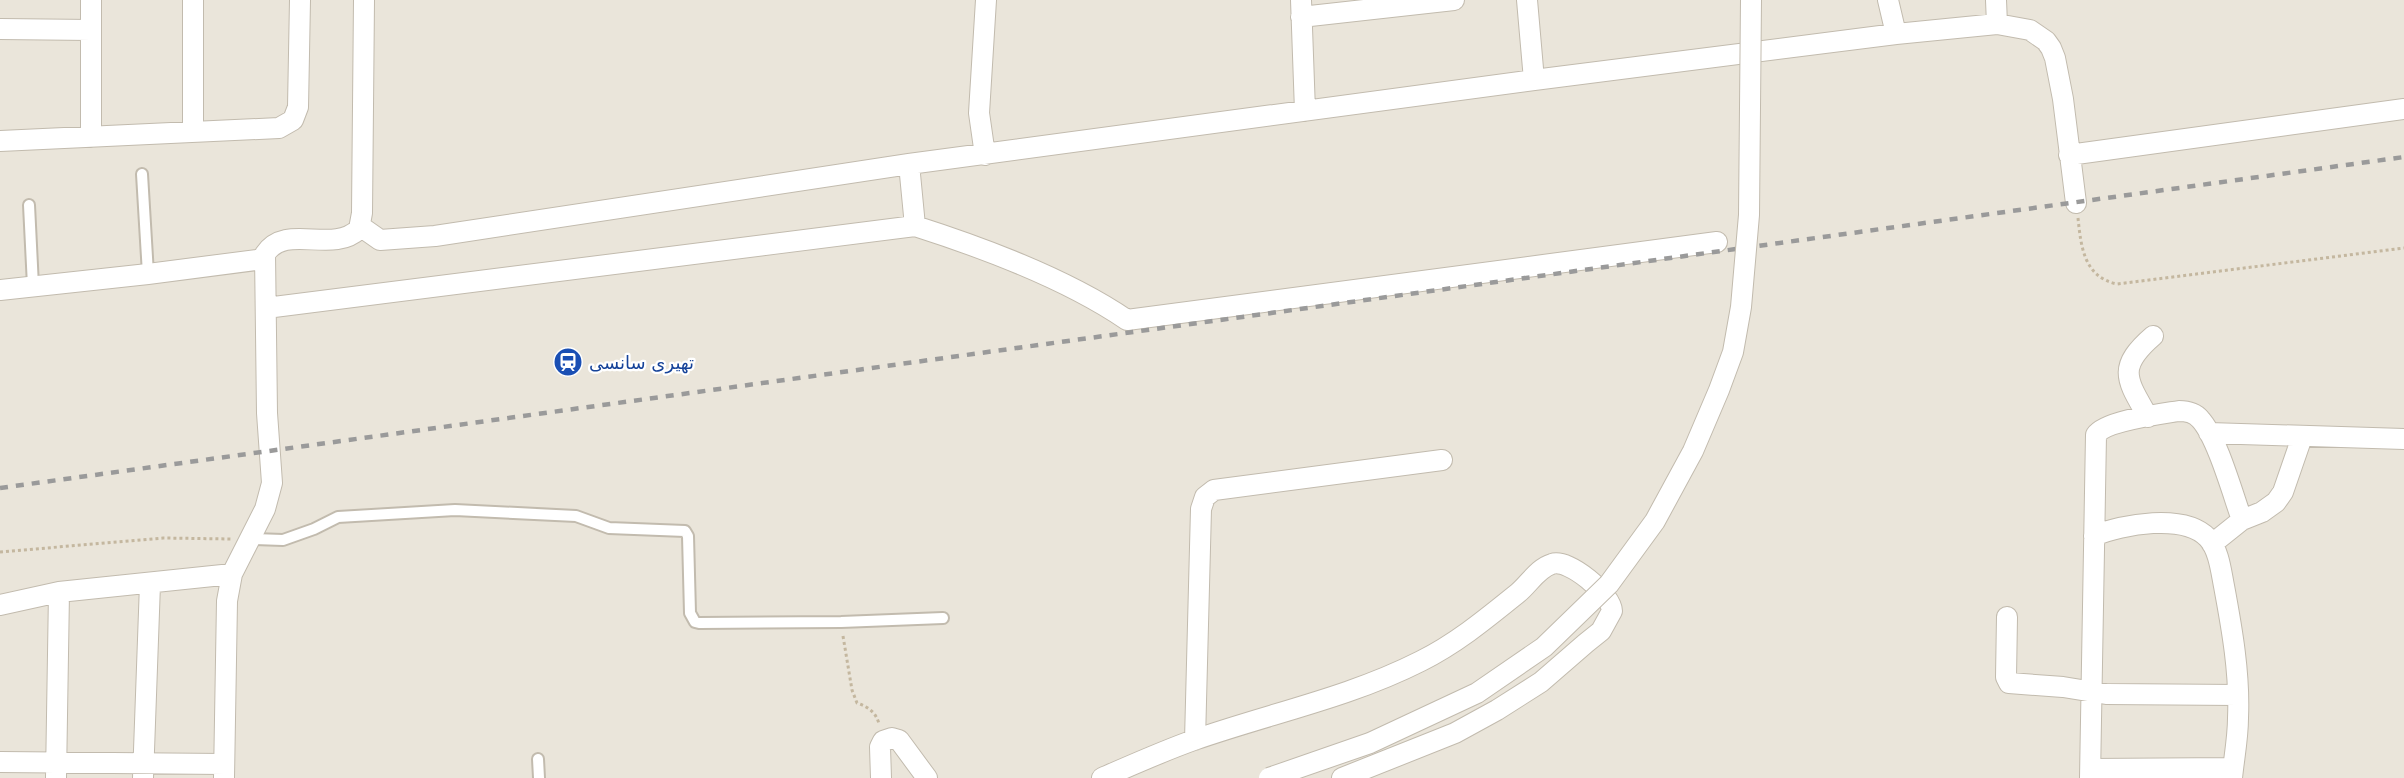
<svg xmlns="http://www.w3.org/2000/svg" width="2404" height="778" font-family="'DejaVu Sans','Noto Naskh Arabic',sans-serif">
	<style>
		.residential { fill: #eae5da }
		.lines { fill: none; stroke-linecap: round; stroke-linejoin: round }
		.service-casing { stroke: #c2bbae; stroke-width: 14 }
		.minor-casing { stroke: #c2bbae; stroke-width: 22 }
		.path { stroke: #c4b79f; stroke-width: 3; stroke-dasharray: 3 3; stroke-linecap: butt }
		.service { stroke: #fff; stroke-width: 10 }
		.minor { stroke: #fff; stroke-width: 20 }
		.rail { stroke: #9a9a9a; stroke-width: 4.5; stroke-dasharray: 8 8; stroke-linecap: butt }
		.minor-bridge-casing { stroke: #c2bbae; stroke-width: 22; stroke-linecap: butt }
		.minor-bridge { stroke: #fff; stroke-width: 20 }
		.labels { text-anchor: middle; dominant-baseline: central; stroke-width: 4.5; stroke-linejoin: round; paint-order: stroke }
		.transit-label { font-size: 18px; fill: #164399; stroke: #fff; text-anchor: start }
	</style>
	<rect width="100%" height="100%" fill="#f6f3ec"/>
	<path class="residential" d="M0 0H2404V778H0Z"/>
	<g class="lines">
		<g class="service-casing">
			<path id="service" d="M142 174 148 274
				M29 205 33 286
				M250 539 283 540 314 529 338 517 455 510 576 516 609 528 685 531 688 536 690 613 695 622 699 623 841 622 943 618
				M538 759 539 778"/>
		</g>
		<g class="minor-casing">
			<path id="minor" d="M91 0V137
				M1301 0 1305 111
				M1527 0 1534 80
				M1888 0 1896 34
				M1996 0 1997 24
				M1301 17 1454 0
				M0 29 91 30
				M193 132V0
				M0 141 279 128 293 120 298 107 300 0
				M985 155 979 113 986 0
				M2069 155 2404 109
				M909 164 915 226
				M360 226 380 240 435 236 909 164 1534 80 1896 34 1997 24 2030 30 2046 41 2051 48 2055 58 2063 99 2076 203
				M0 290 148 274 264 259
				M266 308 915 226C984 248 1067 279 1127 320L1717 242
				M2148 417C2127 380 2116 368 2153 336
				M2209 433 2404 439
				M2094 536C2122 524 2185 513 2208 538 2219 550 2221 571 2224 586 2232 629 2240 674 2238 718 2238 738 2234 758 2232 778
				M2212 544 2242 520 2262 512 2276 502 2283 492 2302 437
				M0 605 59 592 232 574
				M2007 617 2006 677 2009 683 2063 687 2106 694 2238 695
				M1195 740 1201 509 1205 497 1214 490 1442 460
				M0 762 224 764
				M2091 769 2233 768
				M56 778 59 592
				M143 778 150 584
				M224 778 227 601 232 574 265 509 272 483 267 413 265 254C286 222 332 255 359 229L362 213 364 0
				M881 778 880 747 883 741 892 738 899 740 927 778
				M1102 778C1132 765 1163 751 1194 740 1271 713 1348 698 1421 661 1457 643 1487 618 1518 593 1529 584 1538 568 1552 564 1569 558 1612 595 1612 611L1601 631 1586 643 1541 682 1497 710 1455 733 1342 778
				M2090 778 2096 435C2105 421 2161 414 2179 411 2187 411 2195 413 2200 419 2217 437 2233 495 2242 520"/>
		</g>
		<path class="path" d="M2078 218C2081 247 2084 277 2117 284L2404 248
			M0 552 163 538 231 539
			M843 636 852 690 857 703C868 707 876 712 879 724"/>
		<use href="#service" class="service"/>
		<use href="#minor" class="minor"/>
		<path class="rail" d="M0 488 2404 157"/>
		<g class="minor-bridge-casing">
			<path id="minor-bridge" d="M1269 778 1370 743 1477 693 1544 647 1609 584 1655 521 1693 451 1719 390 1733 352 1741 307 1749 215 1751 0"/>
		</g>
		<use href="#minor-bridge" class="minor-bridge"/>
	</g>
	<defs>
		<g id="station-disc" transform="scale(1.5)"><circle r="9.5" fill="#1a4fb4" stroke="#fff"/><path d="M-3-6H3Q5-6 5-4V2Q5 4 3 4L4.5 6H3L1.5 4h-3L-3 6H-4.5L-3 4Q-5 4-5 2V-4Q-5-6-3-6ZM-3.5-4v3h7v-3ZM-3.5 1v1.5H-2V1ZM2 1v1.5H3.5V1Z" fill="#fff"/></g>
	</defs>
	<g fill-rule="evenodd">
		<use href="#station-disc" x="568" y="362"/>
	</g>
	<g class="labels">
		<g class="transit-label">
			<text x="589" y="362">تھیری سانسی</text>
		</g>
	</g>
</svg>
